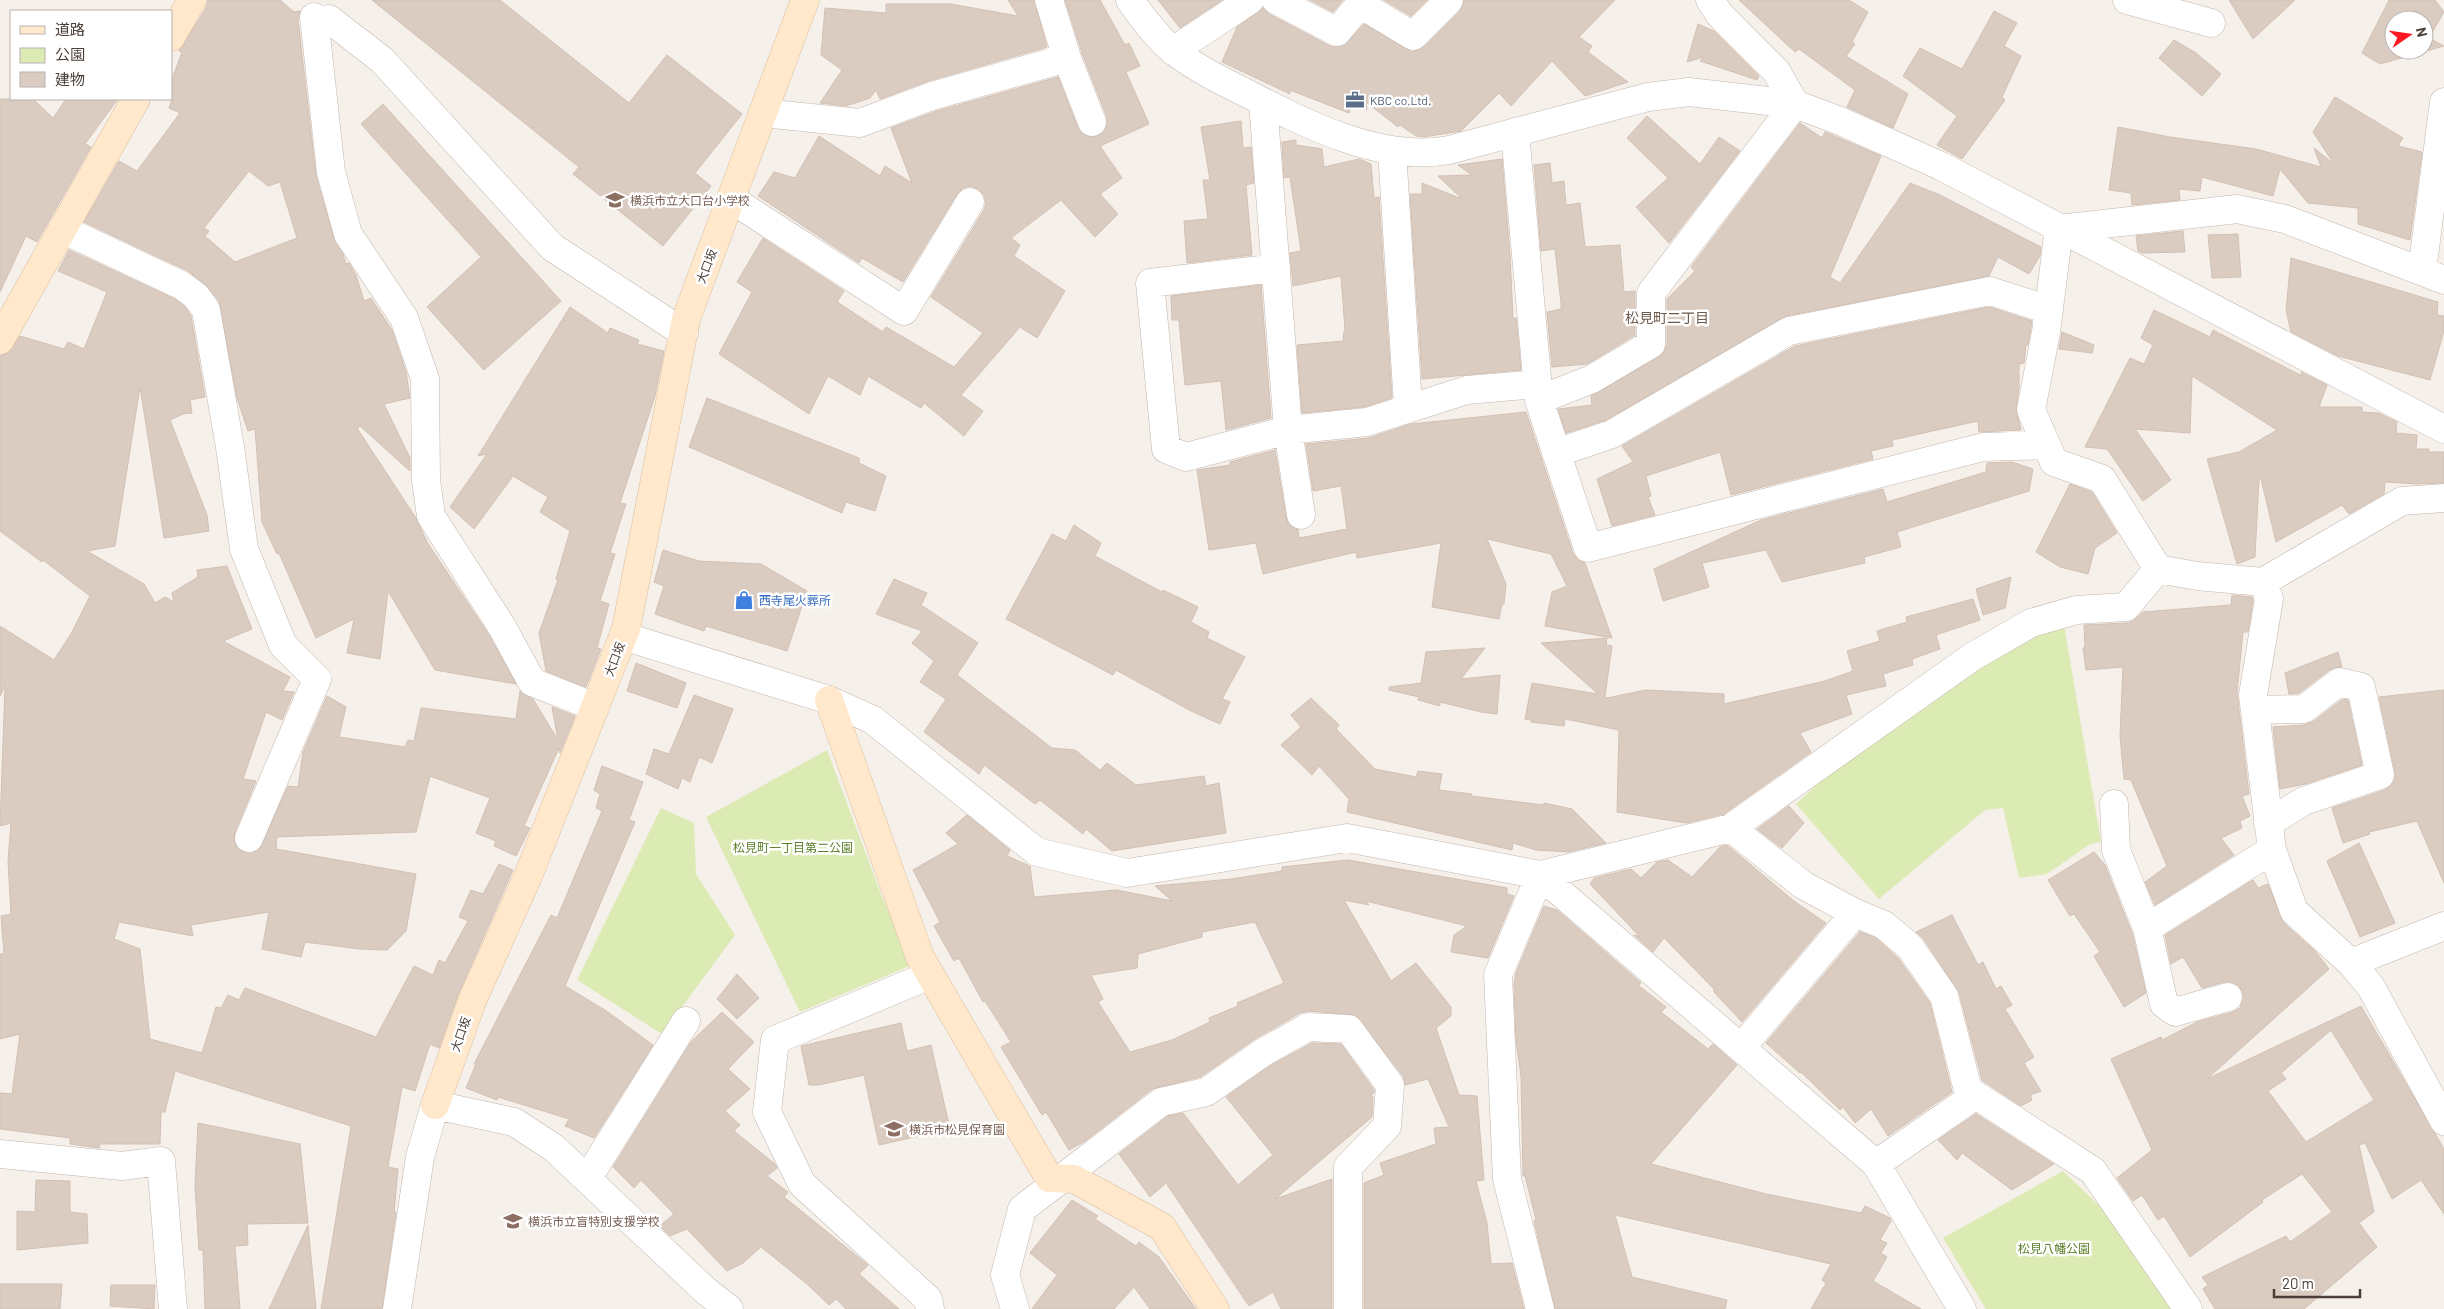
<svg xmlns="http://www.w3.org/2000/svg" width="2444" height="1309" font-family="Barlow,'Noto Sans JP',sans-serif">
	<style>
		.green { fill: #dceab3 }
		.building { fill: #dbccc2; stroke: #d3c0b2; fill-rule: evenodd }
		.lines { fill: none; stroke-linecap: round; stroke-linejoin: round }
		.street-casing { stroke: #c2b6ad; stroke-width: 29 }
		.secondary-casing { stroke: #d9bd9c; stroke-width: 29 }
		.street { stroke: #fff; stroke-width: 28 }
		.secondary { stroke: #ffe8cb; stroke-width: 28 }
		.labels { text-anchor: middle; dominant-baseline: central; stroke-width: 5; stroke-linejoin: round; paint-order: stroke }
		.service-label { font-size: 12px; fill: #4e5e75; stroke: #fff; text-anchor: start }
		.education-label { font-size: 12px; fill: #785e54; stroke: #fff; text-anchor: start }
		.street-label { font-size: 12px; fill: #4a3f38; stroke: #fff }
		.shop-label { font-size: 12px; fill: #366cbe; stroke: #fff; text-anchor: start }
		.park-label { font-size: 12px; fill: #5a7f28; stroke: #fff }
		.neighbourhood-label { font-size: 14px; fill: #6d5b4f; stroke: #fff }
	</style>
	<rect width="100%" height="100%" fill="#f6f0eb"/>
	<path class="green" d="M2064 625 2101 842 2090 844 2047 874 2019 878 2003 808 1985 810 1879 899 1796 804 1863 743 2013 639Z
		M827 750 881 894 912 965 800 1012 706 817Z
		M661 808 694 823 696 874 735 935 662 1034 577 980Z
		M2063 1171 2108 1214 2175 1309H1986L1943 1238Z"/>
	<path class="building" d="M208 0H280L294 12 300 11 298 19 316 176 335 242 343 254 346 264 349 263 356 275 364 301 371 298 392 330 406 372 410 398 384 404 410 458V471L360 426 357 428 416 518 427 542 489 635 516 684 435 670 388 591 380 659 347 653 354 619 316 638 279 553 277 554 262 522 255 429 248 431 237 398 219 301 205 284 188 271 84 222 119 161 137 171 180 113 169 108 172 100 169 99H171V82L182 52 179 51 206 8ZM249 171 268 186 280 182 297 238 235 262 205 236 209 231 204 228Z
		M372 0H500L629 103 667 55 742 114 695 173 711 186 663 246 573 174 579 167Z
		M1008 0H1034L1047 47 928 81 880 99 876 90 870 98 846 106 820 103 842 70 821 55 825 8 886 13V4H951L1018 16Z
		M1065 0H1100L1125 45 1129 43 1140 66 1126 72 1149 124 1100 146 1122 178 1100 194 1118 214 1095 237 1061 200 1011 238 1020 245 1014 256 1065 291 1037 338 1020 327 961 395 983 411 964 436 924 403 921 408 868 376 860 395 828 376 809 414 719 354 752 292 737 282 763 238 844 291 837 302 883 332 886 327 954 367 983 333 931 297 984 210 986 203 984 195 978 189 970 186 963 188 957 194 903 282 862 258 859 263 758 196 774 172 795 178 819 136 880 176 885 166 912 183 891 128 937 111 1058 77 1078 128 1082 134 1089 137 1098 136 1104 132 1107 125V117L1082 53Z
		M1158 0H1222L1180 28Z
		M1310 0H1343L1333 12Z
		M1384 0H1427L1411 16Z
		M1464 0H1615L1579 37 1592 46 1588 52 1628 82 1585 96 1552 61 1511 106 1499 93 1461 131 1423 137 1416 136 1400 125 1398 127 1366 102 1367 110 1354 98 1349 113 1290 90V94L1222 62 1237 27 1263 8 1269 14 1330 46H1344L1364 24 1412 52 1424 47 1460 11Z
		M1739 0H1849L1868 12 1852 42 1855 44 1846 56 1908 94 1893 128 1847 107 1855 90 1799 49 1795 52Z
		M2229 0H2295L2253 39Z
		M2389 0H2435L2444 12 2429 38 2444 46 2380 64 2362 53ZM2394 20H2424V50H2394Z
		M1994 11 2017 23 2004 46 2021 56 2002 97 2005 100 1962 159 1937 145 1957 116 1903 76 1920 48 1962 69Z
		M1698 24 1714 31 1759 76 1757 80 1700 61 1704 57 1687 62Z
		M2174 40 2196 53 2221 74 2202 96 2159 58Z
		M2335 97 2403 138 2398 146 2422 152 2410 240 2358 224V208L2308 203 2280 169 2273 196 2202 177 2200 191 2179 189 2180 200 2132 205 2131 193 2109 190 2118 127 2170 137 2256 149 2321 167 2314 148 2334 164 2313 132Z
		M0 99H33L53 118 66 99H118L85 144 91 147 37 242 26 236 0 292Z
		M383 104 561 301 484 370 427 307 481 257 361 124Z
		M1647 116 1700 164 1719 137 1740 151 1669 243 1636 207 1668 178 1627 138Z
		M1241 121 1243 148 1251 147 1254 183 1246 185 1252 255 1187 263 1184 221 1208 219 1203 180H1210L1201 127Z
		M1800 123 1822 138 1825 132 1881 156 1830 277 1840 283 1910 183 1940 195 2041 247 2040 256 2029 274 1998 257 1989 276 1786 316 1606 420 1566 433 1558 409 1592 405 1591 396 1659 357 1664 352 1667 344V299L1695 271 1691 267Z
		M1296 140V145L1322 149 1324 167 1359 159 1371 164 1374 198 1379 197 1392 398 1364 407 1302 413 1297 345 1343 341 1344 331 1345 330 1341 276 1293 286 1290 253 1301 251 1290 177 1284 178 1282 142Z
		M1502 159 1510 255 1513 318H1516L1521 370 1422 379 1410 194H1422V183L1462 199 1438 176 1472 175 1458 165Z
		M1550 163 1552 183 1564 181 1566 205 1580 203 1585 247 1620 245 1624 292 1635 291V335L1587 364 1552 367 1547 312 1561 309V303L1555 249 1541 251 1534 165Z
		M2183 231 2185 252 2142 253 2138 251 2136 236Z
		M2238 234 2241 277 2212 278 2208 235Z
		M69 250 173 298 185 307 191 316 205 397 190 400 192 413 183 414 170 420 207 515 209 531 164 538 140 387 115 546 87 551 144 584 155 603 165 597 174 602 172 593 198 577 197 570 227 566 252 629 223 641 290 677 283 691 294 692 282 720 266 712 243 779 256 781 235 832 234 840 237 848 243 852 250 854 259 850 288 786 298 787 303 752 327 696 346 707 339 737 405 747 408 740 414 741 421 708 516 719 520 691 533 699 558 740 552 707 575 716 560 753 559 748 524 826 530 828 516 856 494 846 496 841 476 833 490 798 430 776 416 832 277 837 276 849 416 874 406 931 387 950 359 949 305 942 301 957 262 949 269 912 191 925 193 936 119 922 114 939 140 949 150 1039 202 1053 216 1007 221 1008 228 995 239 1000 245 988 376 1037 414 966 433 975 439 960 445 963 468 921 459 917 471 890 483 894 499 864 513 870 458 995 439 1048 430 1044 415 1091 402 1087 388 1167 398 1169 394 1212H396L382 1309H321L351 1126 175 1071 165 1112H161L160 1144H100L99 1148 70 1144V1138L0 1129V1093L12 1094 20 1034 0 1039V954H4L1 916 11 914 8 861 11 823 0 826 5 686 0 696V626L54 660 72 632 90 596 43 560 42 562 0 531V356L8 353 20 336 64 349 68 342 84 349 107 292 58 271Z
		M2291 258 2438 302 2437 315 2444 316V331L2430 380 2338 356 2291 332 2286 310Z
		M1261 285 1271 418 1226 430 1221 381 1185 385 1179 320H1172L1171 296Z
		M570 307 608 333 610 328 639 340 637 344 664 351 655 396 620 503 626 504 610 553 615 554 600 601 609 604 597 648 601 649 586 687 546 671 539 633 558 580 556 579 570 531 540 512 548 497 513 476 474 529 450 507 487 454 478 456Z
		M1989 307 2032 321 2028 345H2026L2024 363 2019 364V388L2016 408 2021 430 1979 432 1978 421 1892 440 1893 446 1871 451 1873 459 1731 495 1720 452 1646 476 1651 496 1648 497 1655 515 1612 526 1597 479 1633 462 1622 446 1795 346Z
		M2154 310 2210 337 2213 330 2302 376 2301 372 2327 385 2319 407H2362V412L2379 413 2397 422 2396 433 2417 435 2416 449H2429V452H2444V483L2418 484 2385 482 2384 494 2349 514 2342 505 2276 542 2261 479H2259L2255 557 2237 564 2207 459 2239 452 2277 430 2192 376 2190 433 2135 429 2171 480 2143 501 2107 449 2085 447 2130 358 2144 364 2153 345 2141 338Z
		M2062 332 2094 345 2092 353 2059 349Z
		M707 398 859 458V463L886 476 875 511 846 502 842 513 689 447Z
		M1526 412 1573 553 1578 560 1585 563 1612 638 1545 626 1552 592 1567 586 1551 554 1487 539 1506 584 1504 604H1502L1499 619 1432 607 1441 543 1357 558 1356 552 1263 574 1256 543 1209 550 1197 470 1230 465V462L1275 450 1286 517 1289 525 1298 530 1299 538 1347 529 1341 486 1313 491 1306 444 1369 438 1411 424Z
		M2012 462 2033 469 2029 491 1897 532 1901 547 1864 557 1865 563 1782 582 1766 550 1702 563 1709 587 1663 601 1654 569 1761 520 1883 489 1887 502 1986 472 1987 463Z
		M2070 484 2092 492 2117 533 2095 548 2088 574 2060 567 2036 552Z
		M1074 525 1101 543 1095 556 1162 592 1163 590 1198 607 1191 622 1209 632 1207 638 1245 657 1222 699 1230 702 1220 724 1191 711 1116 670 1113 675 1006 619 1052 534 1066 541Z
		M663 550 699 561 761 564 807 591 787 651 706 626 704 631 655 614 664 586 654 582Z
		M2011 577 2005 608 1983 615 1976 589Z
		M894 579 927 593 921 605 978 643 957 675 1052 748 1075 750 1100 770 1107 763 1136 785 1204 776 1206 786 1219 783 1226 833 1112 851 1086 829 1083 834 1040 800 1035 804 984 765 979 774 924 732 946 699 920 682 934 661 912 643 922 631 876 614Z
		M2232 595 2252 597 2253 600 2248 632H2243L2237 692 2249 794 2242 796 2250 816 2240 821 2242 828 2221 838 2234 855 2155 905 2145 882 2167 866 2131 780 2124 779 2120 736 2123 667 2086 670 2083 648 2085 647 2084 625 2127 623 2133 621 2143 612 2231 605Z
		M1973 599 1980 620 1936 635 1940 649 1912 659 1913 665 1883 674 1886 686 1846 695 1852 714 1800 733 1811 752 1724 814 1686 823 1617 812 1619 730 1565 719 1564 726 1531 722V720L1525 719 1532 683 1598 694 1541 643 1607 638 1606 645 1612 646 1605 696 1607 698 1646 690 1724 694V704L1825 681 1853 671 1847 651 1880 641 1877 631 1907 622 1906 617Z
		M1485 648 1461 679 1500 675 1497 714 1481 712 1440 702V706L1418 700 1419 697 1389 690V687L1421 683 1426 652Z
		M2338 652 2342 667 2329 670 2299 693 2289 694 2285 673Z
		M636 663 686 683 677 708 627 691Z
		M2444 690V883L2417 821 2369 832 2370 834 2343 843 2332 808 2385 790 2395 780V772L2379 697Z
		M694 695 733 709 712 763 699 757 690 782 682 778 678 789 646 774 654 749 669 754Z
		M1311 698 1339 725 1336 729 1375 769 1416 777 1418 771 1442 774 1439 790 1472 794 1471 796 1544 805V803L1572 809 1606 843 1568 852 1536 850 1513 843 1512 850 1347 812 1349 799 1319 766 1312 775 1281 745 1301 727 1291 715Z
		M2343 699 2348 700 2362 765 2305 784 2280 789 2273 727 2304 725 2313 722Z
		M602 766 643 782 629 820 635 822 565 986 605 1010 653 1045 594 1138 565 1126 569 1119 498 1097 497 1100 466 1088 476 1064H474L551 915 557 918 602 811 596 808 600 794 594 790Z
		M1789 806 1804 823 1782 848 1757 829Z
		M967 815 1010 850 1007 856 1030 866 1034 897 1117 890 1172 901 1155 886 1231 879 1282 871V867L1348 860 1507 888V894L1514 896 1488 958 1451 952 1454 935 1467 926 1366 901 1369 905 1344 900 1391 981 1416 963 1451 1007V1016L1436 1028 1459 1095 1477 1096 1484 1180 1476 1181 1487 1223 1491 1264 1512 1263 1524 1309H1364V1183L1384 1175 1380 1163 1436 1144 1434 1128 1449 1127 1428 1079 1405 1085 1403 1076 1356 1015 1309 1011 1300 1013 1253 1040 1200 1077 1152 1089 1085 1141 1069 1150 1046 1112 1042 1115 1001 1047 1011 1042 985 1001 983 1002 959 958 954 961 934 926 940 922 913 870 958 844 946 833ZM1255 922 1284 983 1237 1003 1238 1006 1209 1018 1210 1022 1172 1040 1130 1052 1098 1002 1103 999 1091 975 1137 968 1138 954 1202 937V932Z
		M2359 843 2395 923 2360 937 2327 861Z
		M1727 845 1794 901 1826 923 1742 1022 1714 992V989L1664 938 1653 952 1634 935 1640 937 1590 884 1594 878 1631 869 1641 878 1657 862 1668 860 1692 877 1720 847Z
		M2094 852 2105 865 2132 933 2146 993 2124 1007 2094 956 2100 952 2074 914 2070 916 2048 880Z
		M2253 880 2258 888 2268 884 2283 922 2315 951 2329 969 2207 1079 2361 1006 2444 1149V1214L2421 1180 2392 1199 2365 1143 2359 1145 2374 1212 2359 1223 2377 1247 2304 1309H2215L2203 1289 2208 1285 2202 1277 2286 1236 2290 1242 2332 1212 2302 1174 2262 1200 2263 1202 2190 1257 2164 1216 2158 1220 2142 1195 2133 1201 2117 1178 2152 1150 2111 1059 2161 1037 2162 1040 2197 1022 2233 1012 2240 1008 2243 1000V993L2239 986 2232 982H2224L2202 988 2183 957 2171 964 2165 935ZM2331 1030 2374 1100 2306 1142 2268 1091 2286 1079 2281 1073Z
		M1544 906 1557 910 1641 983 1638 985 1666 1007 1661 1012 1708 1049 1713 1044 1737 1065 1651 1164 1766 1194 1861 1213 1865 1206 1890 1218 1891 1221 1880 1240 1887 1243 1881 1253 1887 1257 1873 1281 1921 1309H1811L1826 1283 1822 1280 1831 1264 1615 1215 1632 1277 1727 1300 1725 1309H1555L1534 1221 1536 1220 1525 1176H1523L1521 1076 1516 1040 1514 985 1516 973Z
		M1952 915 1978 965 1983 962 1996 989 2001 986 2012 1005 2005 1009 2034 1057 2024 1063 2041 1091 2030 1095 2032 1100 2021 1106 1982 1080 1959 992 1923 938 1916 932Z
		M1860 932 1876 938 1898 958 1930 1003 1952 1092 1888 1136 1871 1109 1855 1123 1843 1107 1840 1110 1801 1072 1800 1073 1766 1043Z
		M737 974 759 998 737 1019 717 999Z
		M722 1012 754 1042 728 1069 750 1089 725 1111 740 1125 734 1131 775 1164 777 1168 767 1176 788 1192 784 1197 868 1265 859 1274 899 1309H846L836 1299 829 1305 807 1284 761 1247 743 1263 727 1271 687 1229 670 1236 660 1226 674 1214 641 1180 634 1188 613 1167 691 1042Z
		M901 1023 907 1051 931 1045 950 1129 879 1145 864 1075 819 1085H809L801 1046Z
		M1312 1043 1341 1044 1374 1090V1093L1371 1094 1373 1098 1372 1117 1275 1199 1332 1179V1309H1281L1273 1292 1249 1306 1166 1183 1150 1197 1119 1154 1168 1116 1183 1113 1238 1185 1273 1155 1226 1097 1270 1066Z
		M1976 1114 2054 1164 2012 1190 1962 1153 1957 1160 1938 1140Z
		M198 1123 300 1144 308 1223 247 1224 248 1245 235 1246 240 1309H205L203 1250H199L195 1186Z
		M36 1180 70 1181V1212L87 1214 88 1243 17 1250V1211L35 1212Z
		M1072 1200 1098 1216 1095 1219 1136 1246 1139 1242 1159 1257 1196 1309H1150L1134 1287 1114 1309H1032L1057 1275 1030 1253Z
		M308 1225 316 1309H269Z
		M0 1284H62L60 1309H0Z
		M111 1285H155L154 1309 110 1306Z"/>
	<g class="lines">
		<g class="street-casing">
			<path id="street" d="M1049 0 1067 58 1092 122
				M1130 0C1140 15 1160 41 1175 52 1196 68 1220 80 1244 92 1304 123 1380 163 1449 150L1648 97 1689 92 1795 104 1840 121 1941 166 2444 429
				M1276 0 1337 32 1360 4 1413 36 1449 0
				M2127 0 2211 23
				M314 17 331 172 348 234 404 318 425 379 426 480 431 516 502 627 532 682 595 707
				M329 19 382 60 552 247 684 333
				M1173 51 1250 0
				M1263 102 1288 430 1301 515
				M763 113 860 123 932 96 1067 58
				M1515 132 1539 400 1588 548 1983 447 2046 445
				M1392 150 1408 407
				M731 199 904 311 970 202
				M62 229 181 285 196 296 206 310 230 447 244 549 283 645 317 679 249 838
				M2059 229 2046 332 2031 410 2054 462 2102 479 2158 569 2197 576 2263 582 2402 501 2444 498
				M2059 229 2237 209 2285 219 2444 280
				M1276 268 1150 283 1166 449 1186 457 1288 430 1367 422 1467 390 1537 384
				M2422 271 2444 102
				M1539 400 1592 379 1651 344V293L1795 104 1776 71 1720 15 1710 0
				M1556 453 1612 434 1789 331 1990 291 2049 310
				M2263 582 2269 599 2253 695 2272 850 2294 911 2351 963 2371 987 2444 1121
				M623 636 829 700 873 720 1037 852 1127 873 1347 838 1540 875 1876 1164 1962 1309
				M2255 710 2304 709 2339 682 2361 687 2380 775 2304 801 2268 823
				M2114 804 2116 850 2147 928 2164 1004 2175 1012 2228 997
				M1731 828 1972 657 2031 623 2076 610 2126 607 2158 569
				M2147 928 2272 850
				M2351 963 2444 926
				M1741 1048 1855 913
				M0 1154 122 1166 161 1161 173 1309
				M1876 1164 1976 1095
				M587 1179 686 1021
				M397 1309 420 1157 435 1105 514 1122 554 1148 706 1291 729 1309
				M930 1309 928 1299 802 1184 767 1112 775 1040 930 975
				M1015 1309 1005 1275 1022 1209 1161 1102 1206 1092 1262 1053 1308 1027 1349 1029 1390 1085 1387 1126 1348 1167V1309
				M1540 1309 1507 1179 1498 975 1540 875 1731 828 1803 885 1855 913 1884 925 1910 947 1944 996 1968 1090 2093 1171 2188 1309"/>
		</g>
		<g class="secondary-casing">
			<path id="secondary" d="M171 37 192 0
				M0 340 136 99
				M829 700 920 957 1049 1178 1074 1179 1162 1227 1215 1309
				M435 1105 472 1001 528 876 626 629 686 319 805 0"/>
		</g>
		<use href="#street" class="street"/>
		<use href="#secondary" class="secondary"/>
	</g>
	<defs>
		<g id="office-bare" transform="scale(1.5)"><path d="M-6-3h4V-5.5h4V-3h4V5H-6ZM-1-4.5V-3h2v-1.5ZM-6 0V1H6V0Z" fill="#5c6f8a" stroke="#fff" stroke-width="2.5" paint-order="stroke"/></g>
		<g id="school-bare" transform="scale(1.5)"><path d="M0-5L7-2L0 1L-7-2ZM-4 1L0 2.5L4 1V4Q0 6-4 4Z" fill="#8d6e63" stroke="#fff" stroke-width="2.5" paint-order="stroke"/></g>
		<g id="shop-bare" transform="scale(1.5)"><path d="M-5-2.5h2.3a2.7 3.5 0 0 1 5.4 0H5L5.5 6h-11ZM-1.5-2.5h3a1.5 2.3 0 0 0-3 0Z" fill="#3f7fe0" stroke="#fff" stroke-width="2.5" paint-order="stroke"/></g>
	</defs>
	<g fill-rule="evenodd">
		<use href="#office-bare" x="1355" y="100"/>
		<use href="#school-bare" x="615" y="200"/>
		<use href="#shop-bare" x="744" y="600"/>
		<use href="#school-bare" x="894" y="1129"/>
		<use href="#school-bare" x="513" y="1221"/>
	</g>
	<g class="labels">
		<g class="service-label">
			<text x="1370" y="100">KBC co.Ltd.</text>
		</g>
		<g class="education-label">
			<text x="630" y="200">横浜市立大口台小学校</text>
			<text x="909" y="1129">横浜市松見保育園</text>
			<text x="528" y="1221">横浜市立盲特別支援学校</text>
		</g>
		<g class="street-label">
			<text transform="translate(706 266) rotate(-69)">大口坂</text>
			<text transform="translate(614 659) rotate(-69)">大口坂</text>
			<text transform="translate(460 1034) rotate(-71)">大口坂</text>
		</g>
		<g class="shop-label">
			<text x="759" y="600">西寺尾火葬所</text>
		</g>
		<g class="park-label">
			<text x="793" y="847">松見町一丁目第二公園</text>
			<text x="2054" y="1248">松見八幡公園</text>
		</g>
		<g class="neighbourhood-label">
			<text x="1667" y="317">松見町二丁目</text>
		</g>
	</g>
	<rect x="10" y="10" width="162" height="90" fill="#ffffff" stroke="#b7b2af"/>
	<rect x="20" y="26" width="25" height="8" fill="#ffe8cb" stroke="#b7b2af"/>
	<text x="55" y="35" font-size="15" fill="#4a3f38">道路</text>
	<rect x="20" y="48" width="25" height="15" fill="#dceab3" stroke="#b7b2af"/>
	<text x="55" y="60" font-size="15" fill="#4a3f38">公園</text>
	<rect x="20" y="72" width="25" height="15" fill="#dbccc2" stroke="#b7b2af"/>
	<text x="55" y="85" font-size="15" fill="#4a3f38">建物</text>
	<g transform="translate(2409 35) rotate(77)"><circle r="24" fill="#ffffff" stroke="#b7b2af"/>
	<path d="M0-4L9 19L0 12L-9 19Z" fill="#ff1824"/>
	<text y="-8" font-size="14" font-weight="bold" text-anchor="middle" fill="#4a3f38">N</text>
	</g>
	<path d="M2274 1289v8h86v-8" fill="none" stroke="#4a3f38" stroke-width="2.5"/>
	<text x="2282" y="1289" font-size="15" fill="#4a3f38" stroke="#ffffff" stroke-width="4" paint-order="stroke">20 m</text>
</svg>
